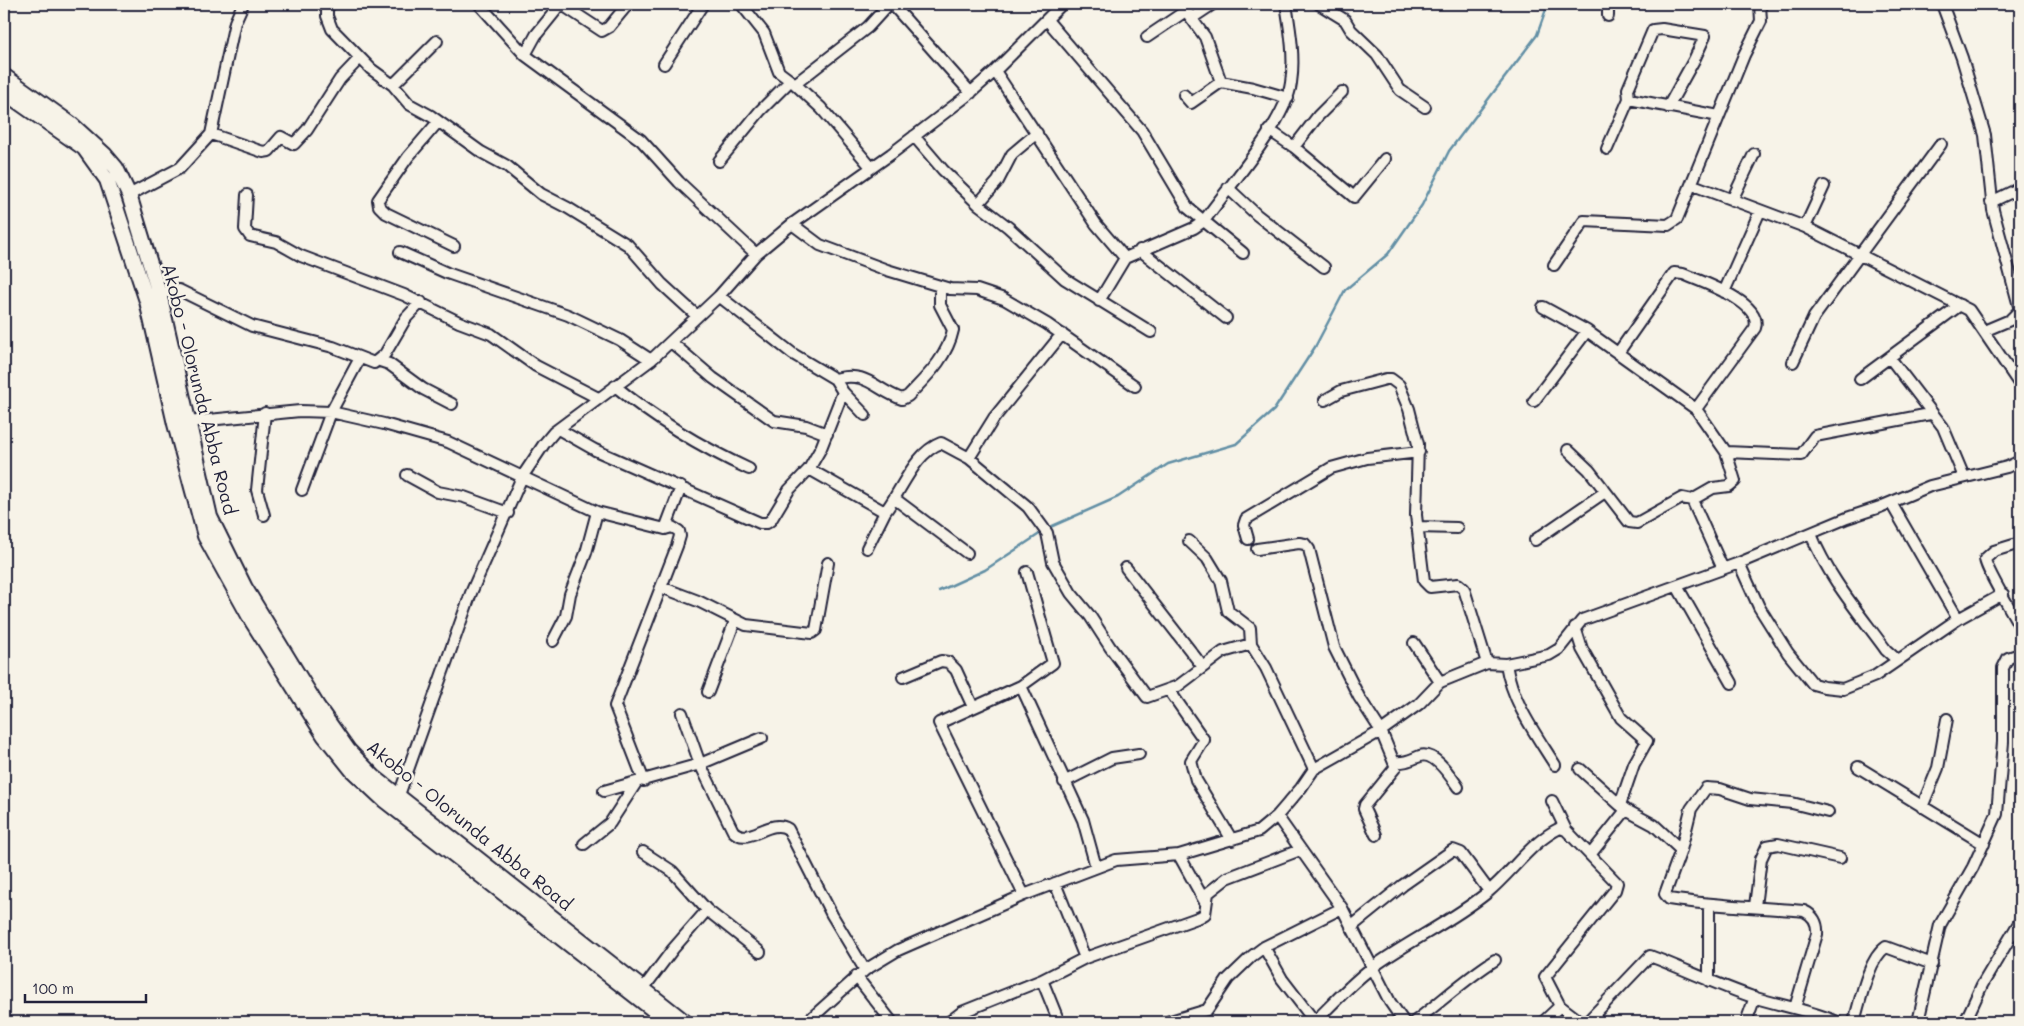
<svg xmlns="http://www.w3.org/2000/svg" width="2024" height="1026" font-family="Mali,sans-serif">
	<style>
		.lines { fill: none; stroke-linecap: round; stroke-linejoin: round }
		.stream { stroke: #628fa5; stroke-width: 2.5 }
		.street-casing { stroke: #22223b; stroke-width: 14 }
		.secondary-casing { stroke: #22223b; stroke-width: 18 }
		.street { stroke: #f7f3e8; stroke-width: 10 }
		.secondary { stroke: #f7f3e8; stroke-width: 14 }
		.labels { text-anchor: middle; dominant-baseline: central; stroke-width: 5; stroke-linejoin: round; paint-order: stroke }
		.street-label { font-size: 18px; fill: #22223b; stroke: #f7f3e8 }
	</style>
	<rect width="100%" height="100%" fill="#f7f3e8"/>
	<filter id="ink" filterUnits="userSpaceOnUse"><feTurbulence type="fractalNoise" baseFrequency=".02" numOctaves="2"/><feDisplacementMap in="SourceGraphic" scale="10" xChannelSelector="R" yChannelSelector="G"/><feConvolveMatrix kernelMatrix="1 2 1 2 8 2 1 2 1" color-interpolation-filters="sRGB"/></filter>
	<g filter="url(#ink)">
		<g class="lines">
			<path class="stream" d="M1048 528 1118 497 1168 464 1236 444 1274 410 1315 347 1345 290 1388 254 1422 205 1449 151 1537 35 1548 4
				M939 591 985 570 1044 531"/>
			<g class="street-casing">
				<path id="street" d="M331 4 327 8V16L332 29 371 69 393 85 409 104 431 116 481 152 507 166 541 194 568 208 628 245 662 284 697 316
					M479 4 525 55 641 140 679 182 756 254
					M561 4 602 31 609 27 628 4
					M741 4 764 33 779 72 795 84 821 108 871 167
					M892 4 971 93
					M1181 4 1205 37 1221 82
					M1319 4 1345 20 1351 30 1377 55 1400 90 1425 107
					M1420 4H1422
					M1608 4V16
					M1942 4 1962 58 1985 135 1993 210 2020 310 2010 320 1984 331
					M1192 18 1213 4
					M1047 20 1142 131 1188 208 1243 253
					M1147 37 1187 10
					M525 55 536 35 561 4
					M664 64 703 4
					M995 71 1096 224 1125 258
					M795 84 868 27 889 4
					M393 85 437 41
					M1184 95 1191 103 1221 82 1253 88 1288 98
					M1668 107 1694 60 1705 36 1662 29 1653 30 1628 89 1629 99 1719 116
					M438 122 408 157 378 200 379 206 386 213 454 246
					M1269 130 1294 147 1354 197 1385 159
					M211 134 263 152 269 151 281 137 294 144 307 130 340 79 360 58
					M914 136 943 170 978 204 1008 227 1065 279 1151 332
					M1294 147 1318 116 1342 92
					M1607 149 1629 99
					M719 161 760 111 790 81
					M1693 185 1805 227 1969 310 2020 385
					M1228 188 1257 215 1324 267
					M129 195 180 168 211 134 235 22 243 4
					M247 195 245 229 250 236 276 242 301 256 404 295 459 322 491 334 536 366 598 398
					M1732 200 1754 154
					M1991 202 2020 188
					M978 204 998 181 1012 154 1037 133
					M792 224 820 245 887 270 950 289 977 290 1004 299 1047 324 1135 386
					M1805 227 1824 186
					M1140 250 1226 318
					M400 252 447 273 568 315 620 340 651 360
					M1554 265 1584 221 1668 225 1677 219 1744 55 1761 21 1760 4
					M1724 292 1760 211
					M159 293 179 290 252 326 333 347 374 363 385 354 406 318 421 302
					M719 296 793 354 835 379 843 392 865 415
					M1099 301 1125 258 1194 228 1204 221C1228 187 1286 122 1291 83 1295 57 1290 29 1286 4
					M1543 307 1587 331 1696 409 1726 452 1735 481 1729 486 1713 488 1692 500
					M671 342 713 378 774 421 806 426 827 434
					M1618 353 1674 273 1683 274C1702 282 1763 302 1755 328L1696 409
					M1890 358 1943 427 1964 477
					M380 361 389 364 423 389 452 404
					M1793 362 1814 317 1941 144
					M835 379C867 370 875 390 902 399L908 396C927 376 947 358 953 330L940 305V286
					M1860 379 1960 305
					M615 386C655 419 701 447 749 469
					M843 392 821 448 809 469 885 512C902 490 914 453 941 443L969 458 1028 507 1047 533 1053 562 1071 593 1090 616 1110 647 1147 697 1178 686 1223 652 1251 644
					M1325 400 1341 391 1386 379H1391L1399 385 1409 409 1418 444 1416 515 1424 581 1430 587 1458 584 1464 589 1487 663
					M1534 401 1587 331
					M188 422 300 411 331 412 384 424 448 442 597 512 665 529 672 527 679 531 680 536 677 546 615 706 644 781
					M558 429 595 450 760 523H767L771 520 789 490 809 469
					M1568 450 1589 470 1629 522 1637 523 1682 498 1692 500 1723 569
					M1726 452 1801 455 1815 436 1930 414 1933 415
					M969 458 994 418 1062 334
					M407 475 438 492 464 497 508 513
					M302 490 331 412 360 358
					M895 499 967 553
					M1891 503 1958 619
					M264 515 257 490 265 413
					M1417 527 1457 528
					M665 529 681 487
					M1811 534C1828 577 1859 613 1886 650L1896 659
					M1248 539 1244 525 1246 519 1331 468 1367 458 1419 452
					M1535 540 1605 492
					M1189 541 1207 558 1221 581 1228 611 1250 628 1251 644 1266 668 1314 769
					M2020 543 1994 551 1985 559C1986 570 2013 613 2020 627
					M867 548 885 512
					M1257 549 1299 543 1305 544 1309 549 1334 647 1359 697 1381 731 1395 765V768L1365 805 1364 809 1376 835
					M1739 563 1759 607 1788 653 1813 684 1824 687 1843 689 1875 676 1958 619 2003 594
					M1126 568 1203 667
					M1677 586 1732 683
					M661 587 698 601 746 625 812 633 816 630 828 563
					M1575 627 1582 649 1621 718 1647 741 1634 764 1620 805 1626 810 1590 855
					M553 641 566 616 570 594 586 553 597 512
					M1414 643 1440 682
					M1506 664C1512 702 1535 733 1555 765
					M903 677 941 661 948 662 956 670 973 707
					M1021 686 1083 820 1096 867
					M1169 690 1204 740 1191 761 1196 780 1232 840
					M708 692 735 621
					M682 713 700 764 733 831C749 847 769 817 788 829L832 915 865 970
					M1394 762C1405 763 1410 760 1420 756 1435 751 1451 777 1458 787
					M1858 767 1984 844
					M1580 769 1620 805
					M1064 782 1112 758 1139 754
					M604 791 700 764 762 738
					M399 795 471 593 522 477 544 444 554 432 651 360 719 296 756 254 792 224 891 154 968 95 995 71 1062 4
					M1552 801 1566 830
					M1922 807 1938 768 1947 719
					M1626 810 1654 825 1681 850
					M1277 816 1342 908 1390 1002 1404 1022
					M584 844 610 823 636 783
					M643 852 672 871 707 910 760 952
					M1179 855 1205 902
					M1055 883 1085 958
					M1024 895 939 723 1021 686 1053 663 1027 572
					M1755 906 1761 859 1767 846 1778 844 1840 858
					M1351 927 1403 885 1453 850 1461 853 1489 891
					M1264 947 1282 979 1315 1022
					M856 976 892 1022
					M1042 980 1059 1022
					M1709 981V905
					M643 989 673 949 707 910
					M1795 1008 1817 934C1818 923 1813 915 1804 911 1758 907 1714 906 1669 899L1665 894 1681 850 1691 809 1706 788 1720 789 1750 799 1792 803 1828 812
					M807 1022 865 970 898 950 1024 895 1116 860 1179 855 1259 831 1277 816 1301 788 1314 769 1381 731 1419 704 1440 682 1487 663 1506 664 1549 655 1559 649 1582 620 1739 563 1847 518 1880 507 1930 486 2007 467 2020 461
					M949 1022 962 1012 1042 980 1085 958 1200 917 1205 914 1208 893 1227 878 1300 850
					M1167 1022 1207 1010 1228 979 1252 956 1264 947 1342 908
					M1314 1022C1333 1004 1352 982 1373 967 1410 940 1453 921 1488 892 1513 871 1531 842 1560 828L1566 830 1617 883 1615 890 1545 977 1560 1006 1581 1022
					M1414 1022C1441 1002 1466 978 1495 960
					M1543 1022 1560 1006
					M1587 1022 1650 956C1684 969 1718 985 1753 997 1781 1006 1810 1010 1837 1022
					M1746 1022 1755 997
					M1854 1022C1860 1002 1868 959 1886 947L1932 964
					M1918 1022 1940 925 1973 867 1997 814 2003 742V668L2008 658 2020 654
					M1965 1022 1982 985 2020 921"/>
			</g>
			<g class="secondary-casing">
				<path id="secondary" d="M4 76 71 124 105 155 116 168 129 195 159 293 210 517 245 588 317 706 348 750 374 777 685 1022
					M4 92 84 148 107 180 147 301 175 424 205 536 252 621 324 735 353 771 384 800 669 1022"/>
			</g>
			<use href="#street" class="street"/>
			<use href="#secondary" class="secondary"/>
		</g>
	</g>
	<g class="labels">
		<g class="street-label">
			<text transform="translate(200 389) rotate(76)">Akobo - Olorunda Abba Road</text>
			<text transform="translate(470 825) rotate(39)">Akobo - Olorunda Abba Road</text>
		</g>
	</g>
	<rect width="2024" height="1026" fill="none" stroke="#f7f3e8" stroke-width="20"/>
	<rect x="10" y="10" width="2004" height="1006" fill="none" stroke="#22223b" stroke-width="2" filter="url(#ink)"/>
	<path d="M25 994v8h121v-8" fill="none" stroke="#22223b" stroke-width="2.5"/>
	<text x="32" y="994" font-size="15" fill="#22223b" stroke="#f7f3e8" stroke-width="4" paint-order="stroke">100 m</text>
</svg>
